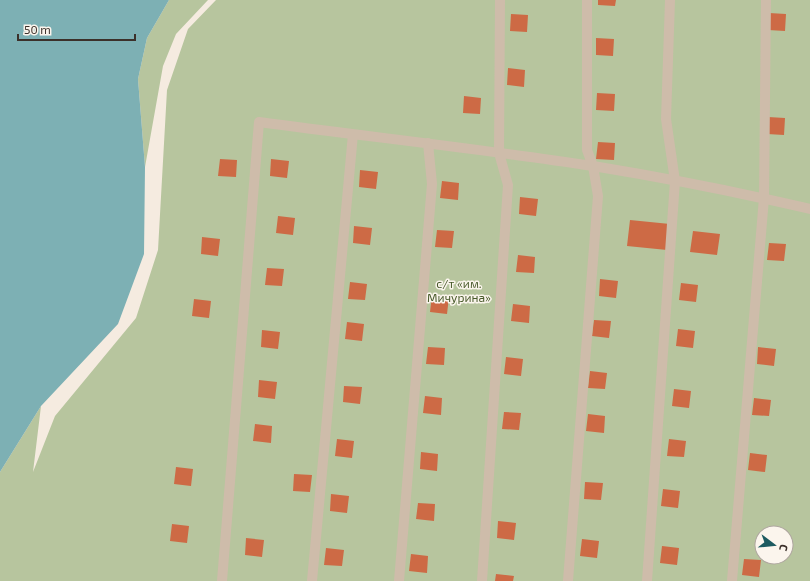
<svg xmlns="http://www.w3.org/2000/svg" width="810" height="581" font-family="'Exo 2',sans-serif">
	<style>
		.green { fill: #b7c59e; fill-rule: evenodd }
		.water { fill: #7db0b4 }
		.building { fill: #cd6a45 }
		.lines { fill: none; stroke-linecap: round; stroke-linejoin: round }
		.minor { stroke: #cebcaa; stroke-width: 10 }
		.labels { text-anchor: middle; dominant-baseline: central; stroke-width: 3; stroke-linejoin: round; paint-order: stroke }
		.park-label { font-size: 12px; fill: #495b2c; stroke: #fbf5ed }
	</style>
	<rect width="100%" height="100%" fill="#f5ebe0"/>
	<path class="green" d="M169 0H208L176 34 163 66 145 167 138 79 147 38Z
		M216 0H810V581H0V472L41 406 33 472 55 416 136 318 158 250 167 90 188 29ZM762 533H786V557H762Z"/>
	<path class="water" d="M0 0H169L147 38 138 79 145 167 144 254 118 324 41 406 0 472Z"/>
	<path class="building" d="M598 0H616L615 6 598 5Z
		M769 13 786 14 785 31 768 30Z
		M511 14 528 15 527 32 510 31Z
		M596 38 614 39 613 56 596 55Z
		M508 68 525 70 524 87 507 85Z
		M597 93 615 94 614 111 596 110Z
		M464 96 481 98 480 114 463 113Z
		M768 117 785 118 784 135 767 134Z
		M598 142 615 143 614 160 596 159Z
		M220 159 237 160 236 177 218 176Z
		M271 159 289 161 287 178 270 176Z
		M360 170 378 172 376 189 359 187Z
		M442 181 459 183 458 200 440 198Z
		M520 197 538 199 536 216 519 214Z
		M278 216 295 218 293 235 276 233Z
		M630 220 670 224 667 250 627 246Z
		M354 226 372 228 370 245 353 243Z
		M437 230 454 231 452 248 435 247Z
		M693 231 720 234 717 255 690 252Z
		M202 237 220 239 218 256 201 254Z
		M769 243 786 244 784 261 767 260Z
		M518 255 535 257 534 273 516 272Z
		M267 268 284 269 282 286 265 285Z
		M600 279 618 281 616 298 599 296Z
		M350 282 367 284 365 300 348 299Z
		M681 283 698 285 696 302 679 300Z
		M432 295 449 297 447 314 430 312Z
		M194 299 211 301 209 318 192 316Z
		M513 304 530 306 529 323 511 321Z
		M594 320 611 321 609 338 592 336Z
		M347 322 364 324 362 341 345 339Z
		M678 329 695 331 693 348 676 346Z
		M262 330 280 332 278 349 261 347Z
		M428 347 445 348 444 365 426 364Z
		M758 347 776 349 774 366 757 364Z
		M506 357 523 359 521 376 504 374Z
		M590 371 607 373 605 389 588 388Z
		M259 380 277 382 275 399 258 397Z
		M344 386 362 387 360 404 343 402Z
		M674 389 691 391 689 408 672 406Z
		M425 396 442 398 441 415 423 413Z
		M754 398 771 400 769 416 752 415Z
		M504 412 521 413 519 430 502 429Z
		M588 414 605 416 604 433 586 431Z
		M255 424 272 426 271 443 253 441Z
		M337 439 354 441 352 458 335 456Z
		M669 439 686 441 684 457 667 456Z
		M421 452 438 454 437 471 420 469Z
		M750 453 767 455 765 472 748 470Z
		M176 467 193 469 191 486 174 484Z
		M294 474 312 475 310 492 293 491Z
		M585 482 603 483 601 500 584 499Z
		M663 489 680 491 678 508 661 506Z
		M331 494 349 496 347 513 330 511Z
		M418 503 435 504 434 521 416 519Z
		M498 521 516 523 514 540 497 538Z
		M172 524 189 526 187 543 170 541Z
		M246 538 264 540 262 557 245 555Z
		M582 539 599 541 597 558 580 556Z
		M662 546 679 548 677 565 660 563Z
		M326 548 344 550 342 566 324 565Z
		M411 554 428 556 427 573 409 571Z
		M744 559 761 560 759 577 742 575Z
		M496 574 514 576 513 581H495Z"/>
	<g class="lines">
		<path class="minor" d="M222 581 259 122C371 137 482 149 593 166 666 178 738 192 810 209
			M312 581 353 134
			M399 581 432 184 428 143
			M482 581 508 185 499 153 500 0
			M568 581 598 196 593 166 587 150V0
			M647 581 675 181 666 119 670 0
			M732 581 764 198 766 0"/>
	</g>
	<g class="labels">
		<g class="park-label">
			<text x="459" y="283">с/т «им.<tspan x="459" dy="14">Мичурина»</tspan></text>
		</g>
	</g>
	<g transform="translate(774 545) rotate(106)"><circle r="19" fill="#fbf5ed" stroke="#aea69f"/>
	<path d="M0-3L7 15L0 10L-7 15Z" fill="#1c5a60"/>
	<text y="-6" font-size="11" font-weight="bold" text-anchor="middle" fill="#3b302a">С</text>
	</g>
	<path d="M18 34v6h117v-6" fill="none" stroke="#3b302a" stroke-width="2"/>
	<text x="24" y="34" font-size="12" fill="#3b302a" stroke="#fbf5ed" stroke-width="3" paint-order="stroke">50 m</text>
</svg>
